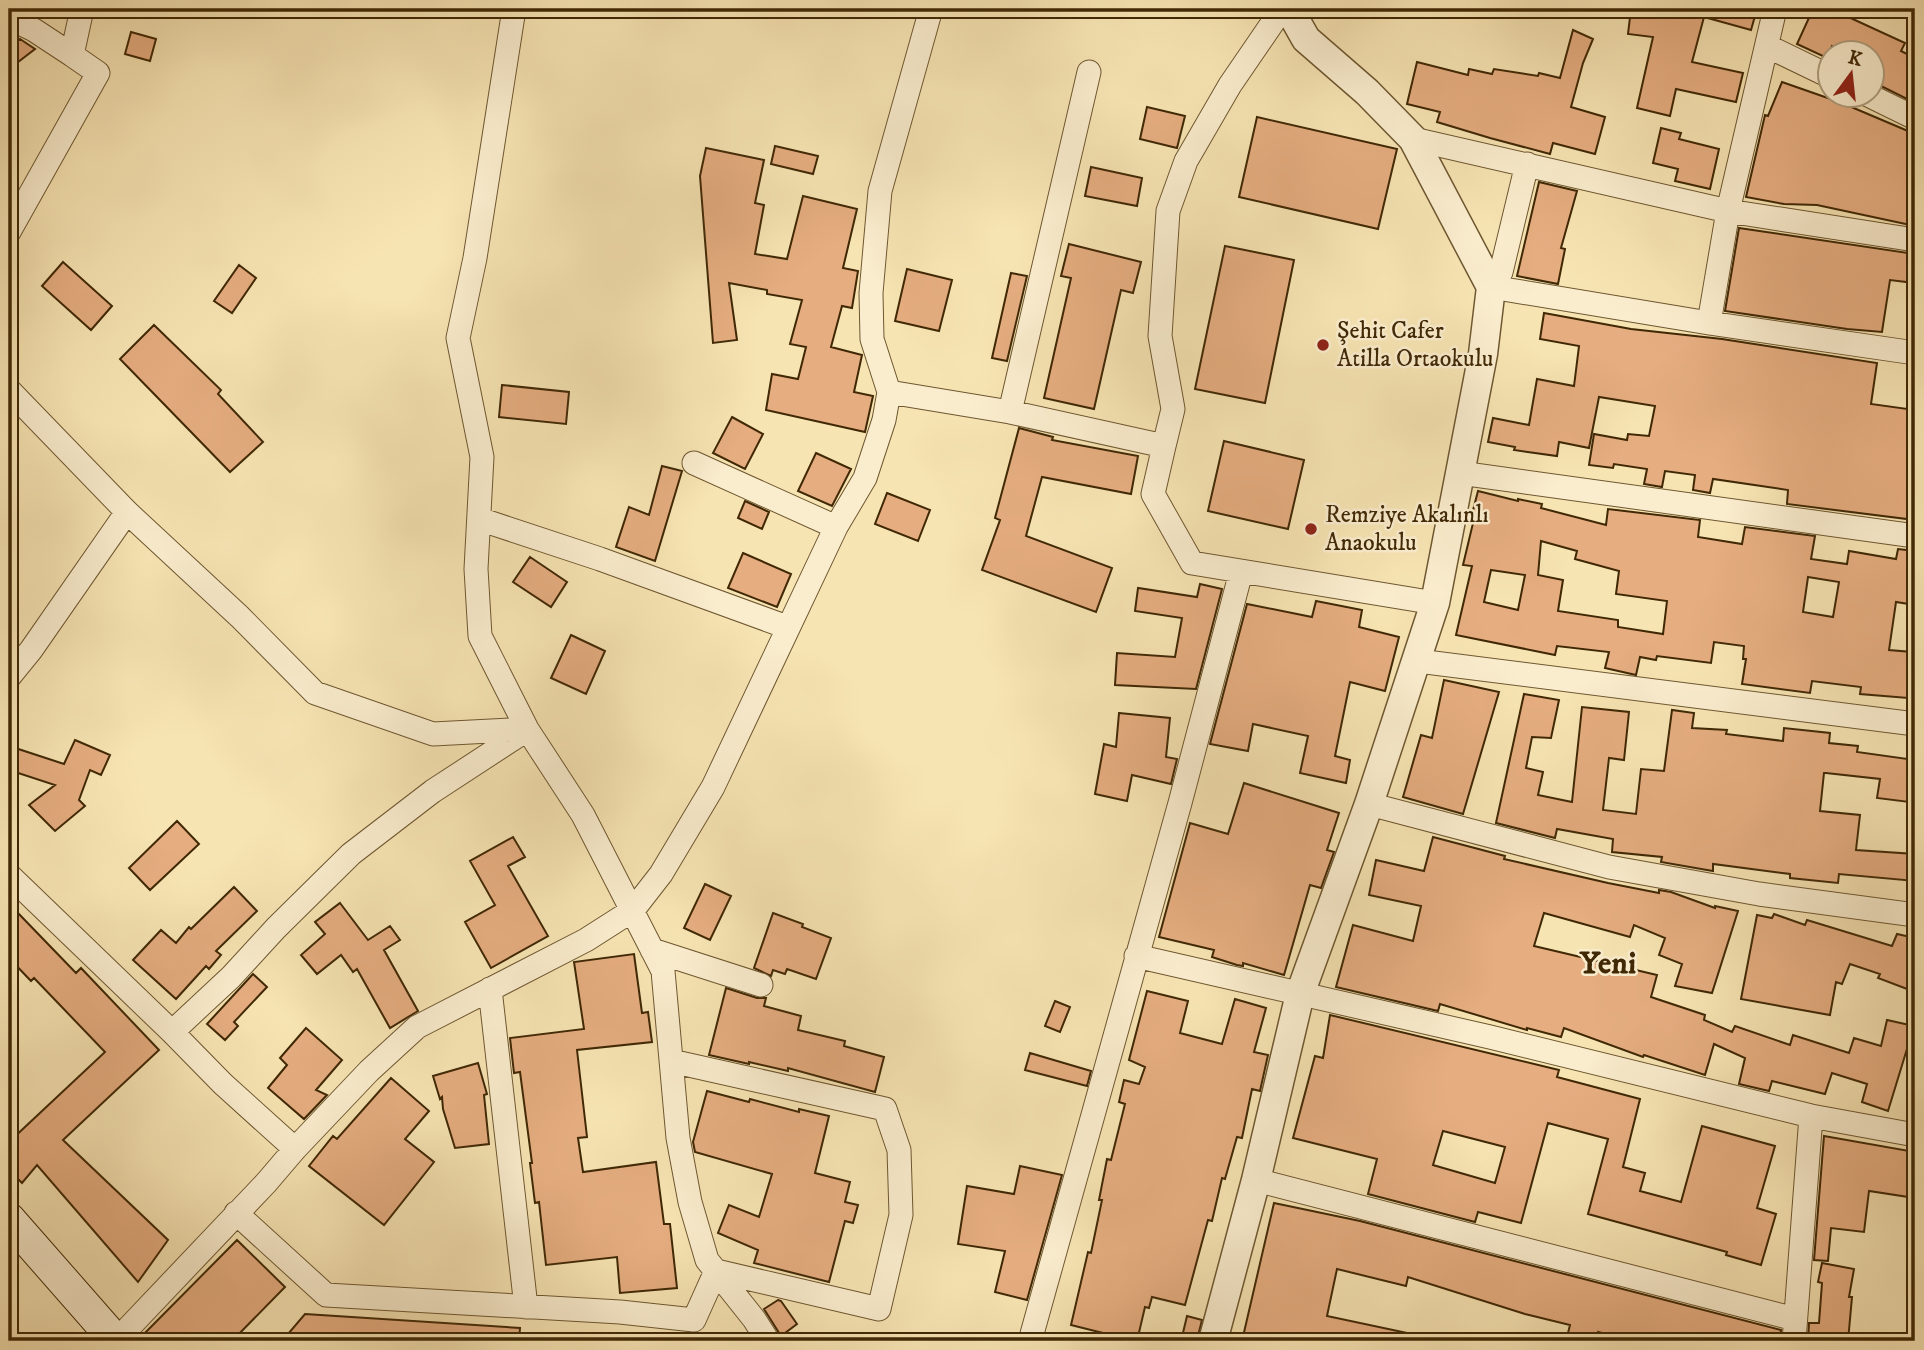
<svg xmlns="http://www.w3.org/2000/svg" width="1924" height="1350" font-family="'IM FELL DW Pica',serif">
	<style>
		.building { fill: #e5ad80; stroke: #402805; stroke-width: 2; fill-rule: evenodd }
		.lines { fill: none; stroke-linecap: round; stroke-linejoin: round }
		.minor-casing { stroke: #6e5730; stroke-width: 25 }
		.tertiary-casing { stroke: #6e5730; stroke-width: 31 }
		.secondary-casing { stroke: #402805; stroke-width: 34 }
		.minor { stroke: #faedce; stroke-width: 23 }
		.tertiary { stroke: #faedce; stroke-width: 28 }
		.secondary { stroke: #faedce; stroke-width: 32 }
		.poi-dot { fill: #8f2418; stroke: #faedce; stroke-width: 2.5 }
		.labels { text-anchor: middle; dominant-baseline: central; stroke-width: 5; stroke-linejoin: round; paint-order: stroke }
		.poi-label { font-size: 24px; fill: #402805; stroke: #faedce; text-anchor: start }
		.district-label { font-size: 32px; font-weight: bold; fill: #402805; stroke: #faedce }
	</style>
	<rect width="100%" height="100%" fill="#f7e4b3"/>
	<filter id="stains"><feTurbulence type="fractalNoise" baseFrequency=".00286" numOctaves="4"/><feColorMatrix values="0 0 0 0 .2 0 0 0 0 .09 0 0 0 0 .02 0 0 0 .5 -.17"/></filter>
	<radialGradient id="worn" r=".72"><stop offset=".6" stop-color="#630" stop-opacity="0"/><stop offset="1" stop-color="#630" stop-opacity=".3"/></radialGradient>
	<path class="building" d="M1631 9H1757L1751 30 1704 17 1692 62 1743 73 1736 102 1676 89 1670 116 1637 108 1653 37 1628 34Z
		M1813 9H1847L1844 15 1905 43 1901 51 1915 58V103L1875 83 1882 69 1872 64V52H1847L1832 46 1827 58 1797 44Z
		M1573 30 1593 39 1583 63 1571 107 1605 117 1595 154 1553 143 1550 154 1490 138 1437 122 1440 112 1407 104 1417 62 1468 75 1469 69 1492 74 1494 69 1538 76 1539 73 1560 78Z
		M131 32 156 39 150 61 125 54Z
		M20 39 35 49 9 69V48Z
		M1782 82 1842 103 1915 134V226L1817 205 1784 204 1746 197 1765 115 1768 116Z
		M1147 107 1185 116 1177 148 1140 139Z
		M1257 117 1397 149 1378 229 1239 197Z
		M1661 128 1681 133 1679 139 1719 149 1710 189 1675 181 1678 169 1653 163Z
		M775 146 818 156 813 174 771 164Z
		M706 148 764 160 755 203 764 205 755 254 787 259 803 196 857 209 843 268 858 271 852 308 842 306 831 347 862 355 854 392 873 396 865 432 766 410 772 374 798 379 806 347 790 344 802 300 767 294V290L729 283 737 340 713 343 700 176Z
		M1091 167 1142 178 1137 206 1085 196Z
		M1539 182 1577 191 1561 248 1565 249 1558 284 1517 276Z
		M1739 228 1915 254V283L1890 280 1882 332 1847 329 1725 311Z
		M1069 244 1141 262 1133 293 1121 290 1094 409 1044 398 1071 278 1061 276Z
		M1225 246 1294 260 1265 403 1195 389Z
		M63 262 112 306 91 330 42 286Z
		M239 265 256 278 232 313 214 301Z
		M907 269 952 280 939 331 895 321Z
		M1011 273 1027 276 1007 361 992 358Z
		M1544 313 1631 329 1722 339 1877 363 1871 404 1915 410V520L1787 504 1788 490 1713 479 1710 493 1693 490 1695 475 1665 471 1662 487 1644 484 1647 469 1614 464 1613 468 1589 465 1594 434 1627 440 1628 434 1649 436 1655 406 1599 397 1589 448 1559 442 1557 456 1514 450 1515 447 1488 442 1493 418 1529 425 1537 379 1574 386 1579 346 1540 339Z
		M154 325 221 390 218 394 263 442 230 472 120 359Z
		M502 385 569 392 566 424 499 417Z
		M732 417 763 434 745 469 713 453Z
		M1019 428 1053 437 1052 440 1138 456 1131 494 1042 477 1026 536 1112 568 1096 612 982 570 1000 520 995 518Z
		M1224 441 1304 460 1288 529 1208 511Z
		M816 453 851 469 832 506 798 491Z
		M662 466 682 471 655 561 616 547 629 507 649 515Z
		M1478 491 1518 501V499L1542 504 1541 508 1606 525 1608 509 1700 520 1698 537 1742 544 1745 527 1815 536 1811 559 1847 564 1849 551 1896 559 1898 549 1915 551V605L1896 602 1889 650 1912 652 1908 698 1860 694 1861 687 1812 681 1810 693 1742 684 1746 659H1743L1744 646 1714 642 1711 663 1657 656 1656 660 1640 657 1636 675 1605 668 1609 652 1557 646 1555 655 1456 635 1472 566 1463 565 1474 519 1471 518ZM1541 541 1577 551 1575 559 1619 571 1616 594 1667 601 1663 634 1618 627V620L1558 611 1563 580 1538 575ZM1491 570 1525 575 1518 610 1484 602ZM1808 577 1839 582 1833 617 1803 612Z
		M887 493 930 510 918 541 875 524Z
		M745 501 769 512 762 529 738 518Z
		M743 553 791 574 777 607 728 588Z
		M530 557 567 582 551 607 513 582Z
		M1200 584 1222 589 1196 689 1115 685 1117 653 1175 657 1182 618 1135 611 1138 588 1197 597Z
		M1316 601 1362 610 1359 627 1399 637 1385 691 1350 682 1335 756 1350 760 1346 783 1300 773 1308 736 1253 724 1248 751 1210 744 1247 604 1312 617Z
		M571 635 605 651 586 694 551 678Z
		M1444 680 1499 692 1463 814 1403 797 1421 735 1432 738Z
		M1524 694 1559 700 1551 738 1532 737 1526 768 1543 772 1538 795 1572 802 1582 707 1629 712 1624 760 1609 758 1603 810 1636 814 1641 769 1664 771 1672 710 1694 713 1692 728 1727 730 1726 734 1783 741 1784 728 1830 733 1829 743 1858 746 1857 752 1915 760 1909 802 1877 798 1880 779 1826 773H1824L1820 811 1860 815 1856 850 1915 854V881L1839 874 1838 883 1790 878V874L1713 864V871L1707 870 1661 862 1662 857 1612 852 1613 839 1557 829 1555 838 1496 823Z
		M1119 713 1170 718 1166 757 1177 759 1171 784 1132 775 1127 801 1095 794 1104 744 1116 747Z
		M75 740 110 755 101 775 90 770 79 800 85 806 55 831 29 805 55 785 9 770V746L64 764Z
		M1244 783 1339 813 1327 850 1334 852 1321 888 1310 885 1284 975 1243 963V966L1237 965 1212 957 1214 950 1159 937 1190 823 1228 834Z
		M177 821 199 844 150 890 129 868Z
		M513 837 525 857 508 866 548 936 491 968 465 922 495 905 470 861Z
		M1433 837 1505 856 1504 859 1608 883 1659 893V890L1671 892 1715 908V906L1738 911 1712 993 1675 986 1682 964 1659 955 1665 938 1634 925 1630 937 1544 913 1534 946 1657 975 1651 997 1705 1015 1704 1020 1732 1032 1735 1026 1790 1045 1793 1035 1849 1053 1854 1038 1881 1046 1887 1020 1914 1026 1888 1111 1862 1102 1867 1084 1832 1073 1825 1094 1772 1081 1769 1091 1739 1084 1745 1058 1714 1044 1705 1075 1644 1055 1643 1057 1564 1028 1561 1037 1527 1028V1030L1440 1004 1438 1011 1336 987 1353 925 1413 941 1421 906 1369 895 1376 860 1424 871Z
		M705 884 731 896 710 940 684 928Z
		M234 887 257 911 216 951 221 955 209 969 206 966 176 999 133 960 161 930 176 943 189 927 191 929Z
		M340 903 368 940 390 926 400 940 384 950 418 1011 390 1028 357 969 353 972 341 955 317 974 301 955 325 934 315 922Z
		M17 912 76 973 81 968 159 1050 63 1140 168 1240 138 1282 37 1165 22 1183 9 1170V1142L105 1052 34 978 31 981 9 958V920Z
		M773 913 803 924 802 927 831 938 816 979 787 969 785 974 773 970 771 976 754 968Z
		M1774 914 1805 925 1807 920 1892 946 1897 934 1915 938V992L1878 978 1880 974 1850 964 1842 984 1836 982 1830 1015 1741 999 1757 915 1772 918Z
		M634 954 642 1013 648 1012 652 1042 577 1050 587 1137 578 1138 583 1172 656 1162 664 1224H670L677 1288 620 1293 617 1257 546 1265 539 1202 535 1203 530 1163H532L520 1072 514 1073 510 1038 584 1029 574 962Z
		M253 974 267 987 234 1022 238 1026 225 1040 207 1024Z
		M726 988 757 998H766L764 1006 801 1016 798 1030 845 1041 844 1046 884 1057 875 1092 788 1068V1071L749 1062V1064L709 1055Z
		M1147 991 1188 1001 1180 1033 1222 1044 1235 999 1266 1008 1254 1052 1268 1055 1260 1091 1252 1089 1242 1138 1237 1137 1225 1179 1222 1178 1212 1221 1208 1220 1185 1305 1152 1297 1149 1308 1145 1307 1137 1341H1101L1103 1333 1071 1325 1088 1252 1091 1253 1102 1200H1099L1107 1159 1111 1160 1125 1104 1119 1102 1124 1080 1139 1084 1145 1067 1129 1060Z
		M1055 1001 1070 1007 1060 1032 1045 1026Z
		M1330 1015 1559 1070 1557 1077 1640 1099 1623 1167 1645 1173 1640 1191 1681 1202 1702 1126 1775 1146 1757 1208 1776 1214 1761 1265 1726 1255 1727 1252 1588 1214 1608 1139 1548 1123 1521 1223 1478 1212 1475 1222 1368 1194 1377 1159 1293 1138 1315 1056 1323 1058ZM1443 1131 1505 1147 1495 1183 1433 1165Z
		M306 1028 342 1060 316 1090 327 1095 304 1119 268 1088 287 1065 280 1058Z
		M1030 1053 1091 1071 1087 1086 1025 1070Z
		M478 1063 487 1094 484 1095 489 1144 455 1148 443 1109 442 1097 440 1099 433 1076Z
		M391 1078 429 1111 405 1139 434 1162 384 1225 309 1166 333 1136 337 1139Z
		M707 1091 749 1102 750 1099 799 1112V1109L829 1116 815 1173 850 1182 845 1202 858 1205 853 1223 845 1221 829 1282 754 1263 758 1250 718 1233 729 1205 759 1217 772 1174 695 1152 693 1142Z
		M1824 1136 1915 1152V1198L1869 1191 1864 1232 1831 1228 1828 1261 1814 1260Z
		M1020 1166 1062 1175 1027 1300 995 1292 1005 1251 958 1244 967 1186 1014 1194Z
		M1274 1203 1360 1221 1781 1330 1780 1341H1634L1598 1332 1595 1341H1566L1570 1325 1525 1314 1408 1277 1406 1286 1337 1269 1327 1316 1412 1334 1411 1341H1242Z
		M237 1240 285 1287 232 1341H137Z
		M1822 1263 1854 1269 1849 1297H1852L1848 1341H1808L1809 1323H1819L1822 1283 1818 1282Z
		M778 1300 781 1301 797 1324 781 1336 764 1309Z
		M305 1314 520 1328 519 1341H282Z
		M1187 1316 1202 1320 1197 1340 1182 1337Z"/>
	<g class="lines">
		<g class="minor-casing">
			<path id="minor" d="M514 9 475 258 458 338 482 457 476 569 480 636 527 729 583 815 663 971 678 1138 690 1202 707 1260 754 1319 768 1341
				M9 18 34 30 72 55
				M1767 46 1829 76
				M1866 94 1915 118
				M1413 139 1728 211 1915 240
				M1527 164 1501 272 1491 287 1709 323 1915 353
				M9 232 98 73 72 55 82 9
				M1709 323 1728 211 1775 9
				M9 390 127 512 240 617 315 693 433 734 527 729
				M889 392 1010 412 1164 446 1153 494 1192 563 1435 603
				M1010 412 1089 72
				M1164 446 1173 409 1160 336 1168 211 1186 161 1230 85 1282 9
				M694 463 836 527
				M1460 473 1915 536
				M479 519 600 559 787 627
				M1418 661 1915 724
				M9 677 31 650 127 512
				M1369 804 1609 867 1759 894 1915 915
				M9 875 172 1032
				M652 950 761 985
				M1136 956 1490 1037 1811 1116 1915 1135
				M490 989 526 1307
				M295 1149 223 1084 172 1032 231 977 276 928 351 854 433 791 525 731
				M1256 1180 1795 1319
				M236 1213 326 1295 620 1312 694 1320 716 1271 879 1309 901 1215 899 1150 885 1109 671 1061
				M116 1341 266 1183 295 1149 369 1071 417 1027 586 940 633 910 661 874 713 787 836 527 865 478 884 420 889 392 872 339 871 293 880 191 931 9
				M1030 1341 1180 803 1241 572
				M1794 1341 1811 1116"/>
		</g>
		<g class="tertiary-casing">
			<path id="tertiary" d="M1213 1341 1256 1180 1300 994 1369 804 1435 603 1483 354 1491 287 1413 139 1367 92 1306 39 1289 9"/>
		</g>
		<g class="secondary-casing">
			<path id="secondary" d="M9 1219 116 1341"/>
		</g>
		<use href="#minor" class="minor"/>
		<use href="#tertiary" class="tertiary"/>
		<use href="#secondary" class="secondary"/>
	</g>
	<g class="poi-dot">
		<circle cx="1323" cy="345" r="7"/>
		<circle cx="1311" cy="529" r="7"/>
	</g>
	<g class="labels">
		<g class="poi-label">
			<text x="1337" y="331">Şehit Cafer<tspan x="1337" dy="28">Atilla Ortaokulu</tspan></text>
			<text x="1325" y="515">Remziye Akalınlı<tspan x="1325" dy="28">Anaokulu</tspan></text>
		</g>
		<g class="district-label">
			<text x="1608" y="964">Yeni</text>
		</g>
	</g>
	<rect width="1924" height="1350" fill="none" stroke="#f7e4b3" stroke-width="35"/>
	<rect x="10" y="10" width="1903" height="1329" fill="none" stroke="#402805" stroke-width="3.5"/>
	<rect x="18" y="18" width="1889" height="1315" fill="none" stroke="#402805" stroke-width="2"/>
	<g transform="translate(1851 74) rotate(15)"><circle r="33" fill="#faedce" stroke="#b09e7e" stroke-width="2"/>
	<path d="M0-5L12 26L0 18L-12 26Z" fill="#8f2418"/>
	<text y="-10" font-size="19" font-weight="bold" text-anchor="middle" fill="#402805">K</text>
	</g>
	<rect width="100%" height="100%" filter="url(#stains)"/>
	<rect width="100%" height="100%" fill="url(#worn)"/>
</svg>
